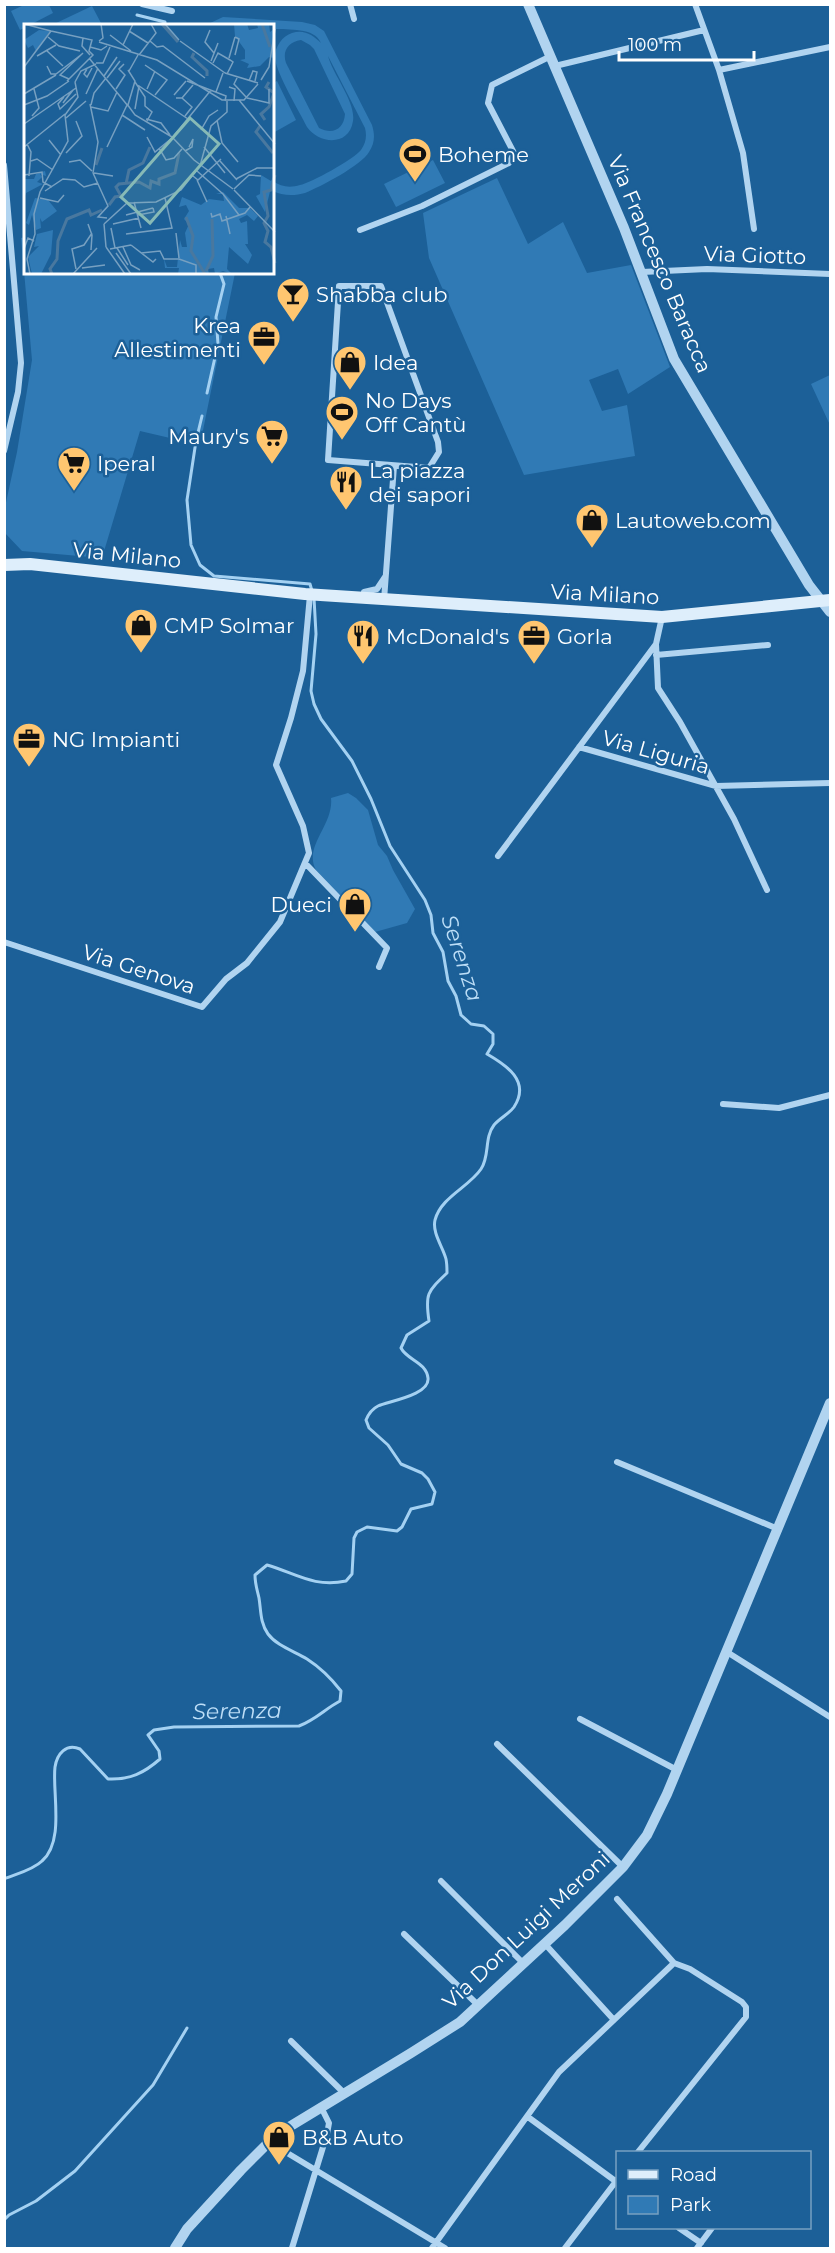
<svg xmlns="http://www.w3.org/2000/svg" width="835" height="2253" font-family="Montserrat,sans-serif">
	<style>
		.green { fill: #307ab5; fill-rule: evenodd }
		.lines { fill: none; stroke-linecap: round; stroke-linejoin: round }
		.stream { stroke: #a4d1f2; stroke-width: 3 }
		.minor { stroke: #b1d4f0; stroke-width: 6 }
		.tertiary { stroke: #b1d4f0; stroke-width: 10 }
		.secondary { stroke: #deeefb; stroke-width: 12 }
		.labels { text-anchor: middle; dominant-baseline: central; stroke-width: 5; stroke-linejoin: round; paint-order: stroke }
		.poi-label { font-size: 21px; fill: #fff; stroke: #1c6098; text-anchor: start }
		.street-label { font-size: 21px; fill: #fff; stroke: #1c6098 }
		.water-label { font-size: 22px; font-style: italic; fill: #bddef7; stroke: #1c6098 }
		.inset-river { fill: none; stroke: #49789f; stroke-width: 3 }
		.inset-road { fill: none; stroke: #77a0c1; stroke-width: 1.5 }
		.view { fill: #87bab6; fill-opacity: 0.15; stroke: #87bab6; stroke-width: 3 }
		.inset-edge { fill: none; stroke: #fff; stroke-width: 3 }
	</style>
	<rect width="100%" height="100%" fill="#1c6098"/>
	<path class="green" d="M24 5H49L53 13 20 30 11 11Z
		M92 6 102 25H52Z
		M223 17 302 22 315 25 324 31 372 125C375 135 375 143 369 152 362 165 320 187 305 193 295 196 282 196 273 191V181C281 187 290 188 300 185 311 183 354 159 361 150 366 143 367 136 365 128L328 56C333 75 356 102 353 121 349 147 319 144 307 127 299 111 277 74 275 59 274 48 282 36 292 33 304 29 313 35 321 43 314 27 289 30 273 29V26L206 25ZM301 40 310 45 314 49 345 114C344 129 333 135 319 128L286 63C282 51 288 42 301 40Z
		M277 81 296 120 273 133V83Z
		M433 160 445 183 396 207 384 184Z
		M497 178 528 244 563 222 587 273 631 265 670 367 628 394 618 369 589 380 602 411 627 405 635 456 524 475 429 258 423 213Z
		M25 237 26 273H235L200 445 140 431 102 558 22 551 5 533V507L17 452 32 360 21 238Z
		M830 375V425L811 384Z
		M348 793 356 798 368 810 378 845 387 856 393 870 415 909 407 923 375 932 316 870C303 846 334 825 331 798Z"/>
	<g class="lines">
		<path class="stream" d="M137 15 165 22V26
			M207 393 218 344 216 317 224 284 220 273
			M202 416 196 441 187 500 191 545 200 565 214 576 310 584 312 591
			M4 1879C16 1874 33 1870 42 1861 65 1841 52 1792 55 1767 57 1754 66 1743 80 1749L108 1779C130 1780 144 1773 160 1759L159 1751 148 1735 154 1730 174 1727 299 1726C315 1720 325 1709 340 1701L341 1691C331 1678 321 1668 307 1659 294 1651 277 1646 268 1634 260 1623 261 1610 259 1598 257 1589 255 1584 255 1575L267 1565C295 1573 314 1588 346 1581L352 1574 354 1538 357 1532 367 1527 397 1531 402 1527 411 1509 432 1504 435 1492 428 1479 422 1473 401 1464 388 1445 369 1428 366 1420C368 1415 372 1409 378 1406 389 1401 430 1395 428 1378 426 1362 407 1360 401 1348L407 1335 429 1321C425 1294 427 1292 447 1273 447 1269 447 1264 446 1259 443 1247 432 1233 435 1220 441 1197 469 1187 481 1169 490 1156 484 1138 494 1125 500 1118 509 1114 514 1107 531 1081 506 1065 487 1054L493 1044V1034L484 1026 471 1024 461 1015 456 996 448 981 443 952 433 933 431 915 425 900 390 846 371 799 352 761 321 719 314 704 311 691 316 634 314 598
			M4 2220 9 2215 36 2201 75 2171 153 2085 187 2028"/>
		<path class="minor" d="M142 4 172 11
			M350 4 354 19
			M695 4 719 70 743 153 754 229
			M555 66 704 30
			M719 70 830 47
			M4 165 21 363 18 392 4 451
			M360 230 422 206 509 163 514 153 488 103 492 85 551 56
			M642 272 707 269 830 274
			M339 286H381L438 442 439 452 429 468 328 460Z
			M364 592 377 589 385 577
			M384 600 394 466
			M656 644 658 688 680 722 734 819 767 890
			M656 655 768 645
			M579 747 716 786 830 783
			M498 856 656 644 662 617
			M305 863 387 948 379 967
			M4 942 202 1007 226 979 247 963 280 922 309 853 303 826 276 765 291 718 303 671 310 595
			M723 1104 779 1108 830 1095
			M617 1462 778 1529
			M727 1652 830 1717
			M580 1719 677 1770
			M497 1744 623 1867
			M441 1881 523 1963
			M617 1899 674 1963
			M404 1934 478 2005
			M545 1944 614 2020
			M291 2041 344 2093
			M528 2117 618 2183
			M269 2142 445 2248
			M638 2152 746 2017V2007L742 2002 690 1969 674 1963
			M679 2228 701 2243
			M292 2248 327 2134 329 2123 321 2107
			M432 2248 559 2072 674 1963
			M565 2248 617 2180
			M697 2248 712 2228"/>
		<path class="tertiary" d="M528 4 624 228 674 359 809 585 830 612
			M175 2248 187 2229 241 2170 269 2142 289 2127 411 2053 460 2022 565 1925 623 1867 647 1835 667 1794 830 1403"/>
		<path class="secondary" d="M4 565 30 564 305 594 662 617 830 600"/>
	</g>
	<defs>
		<g id="stadium-pin" transform="scale(1.725)"><path d="M0 17L-7.5 6A9.5 9.5 0 1 1 7.5 6Z" fill="#ffc670" stroke="#1c6098"/><path d="M0-5a6.5 5 0 1 0 0 10a6.5 5 0 1 0 0-10ZM-3.5-1.8h7v3.6h-7Z" fill="#111"/></g>
		<g id="bar-pin" transform="scale(1.725)"><path d="M0 17L-7.5 6A9.5 9.5 0 1 1 7.5 6Z" fill="#ffc670" stroke="#1c6098"/><path d="M-6-5H6L.8 .8V4.5H3.5V6h-7V4.5H-.8V.8Z" fill="#111"/></g>
		<g id="office-pin" transform="scale(1.725)"><path d="M0 17L-7.5 6A9.5 9.5 0 1 1 7.5 6Z" fill="#ffc670" stroke="#1c6098"/><path d="M-6-3h4V-5.5h4V-3h4V5H-6ZM-1-4.5V-3h2v-1.5ZM-6 0V1H6V0Z" fill="#111"/></g>
		<g id="shop-pin" transform="scale(1.725)"><path d="M0 17L-7.5 6A9.5 9.5 0 1 1 7.5 6Z" fill="#ffc670" stroke="#1c6098"/><path d="M-5-2.5h2.3a2.7 3.5 0 0 1 5.4 0H5L5.5 6h-11ZM-1.5-2.5h3a1.5 2.3 0 0 0-3 0Z" fill="#111"/></g>
		<g id="supermarket-pin" transform="scale(1.725)"><path d="M0 17L-7.5 6A9.5 9.5 0 1 1 7.5 6Z" fill="#ffc670" stroke="#1c6098"/><path d="M-6-5.5h2.5l.6 2H6L4.5 2H-2.5L-4.4-4H-6ZM-1.5 3.2a1.3 1.3 0 1 0 .1 0ZM3 3.2a1.3 1.3 0 1 0 .1 0Z" fill="#111"/></g>
		<g id="restaurant-pin" transform="scale(1.725)"><path d="M0 17L-7.5 6A9.5 9.5 0 1 1 7.5 6Z" fill="#ffc670" stroke="#1c6098"/><path d="M-5-6h1v4h1v-4h1v4h1v-4h1v5L-1.5 .5V6h-2V.5L-5-1ZM5-6V6H3V1.5H1.5Q1.5-4 5-6Z" fill="#111"/></g>
	</defs>
	<g fill-rule="evenodd">
		<use href="#stadium-pin" x="415" y="154"/>
		<use href="#bar-pin" x="293" y="294"/>
		<use href="#office-pin" x="264" y="337"/>
		<use href="#shop-pin" x="350" y="362"/>
		<use href="#stadium-pin" x="342" y="412"/>
		<use href="#supermarket-pin" x="272" y="436"/>
		<use href="#supermarket-pin" x="74" y="463"/>
		<use href="#restaurant-pin" x="346" y="482"/>
		<use href="#shop-pin" x="592" y="520"/>
		<use href="#shop-pin" x="141" y="625"/>
		<use href="#restaurant-pin" x="363" y="636"/>
		<use href="#office-pin" x="534" y="636"/>
		<use href="#office-pin" x="29" y="739"/>
		<use href="#shop-pin" x="355" y="904"/>
		<use href="#shop-pin" x="279" y="2137"/>
	</g>
	<g class="labels">
		<g class="poi-label">
			<text x="438" y="154">Boheme</text>
			<text x="316" y="294">Shabba club</text>
			<text x="241" y="325" text-anchor="end">Krea<tspan x="241" dy="24">Allestimenti</tspan></text>
			<text x="373" y="362">Idea</text>
			<text x="365" y="400">No Days<tspan x="365" dy="24">Off Cantù</tspan></text>
			<text x="249" y="436" text-anchor="end">Maury's</text>
			<text x="97" y="463">Iperal</text>
			<text x="369" y="470">La piazza<tspan x="369" dy="24">dei sapori</tspan></text>
			<text x="615" y="520">Lautoweb.com</text>
			<text x="164" y="625">CMP Solmar</text>
			<text x="386" y="636">McDonald's</text>
			<text x="557" y="636">Gorla</text>
			<text x="52" y="739">NG Impianti</text>
			<text x="332" y="904" text-anchor="end">Dueci</text>
			<text x="302" y="2137">B&amp;B Auto</text>
		</g>
		<g class="street-label">
			<text transform="translate(755 255) rotate(2)">Via Giotto</text>
			<text transform="translate(660 264) rotate(67)">Via Francesco Baracca</text>
			<text transform="translate(127 555) rotate(6)">Via Milano</text>
			<text transform="translate(605 594) rotate(3)">Via Milano</text>
			<text transform="translate(656 752) rotate(16)">Via Liguria</text>
			<text transform="translate(139 969) rotate(18)">Via Genova</text>
			<text transform="translate(526 1930) rotate(-43)">Via Don Luigi Meroni</text>
		</g>
		<g class="water-label">
			<text transform="translate(462 958) rotate(72)">Serenza</text>
			<text transform="translate(237 1711) rotate(-1)">Serenza</text>
		</g>
	</g>
	<g transform="translate(24 24)">
		<rect width="250" height="250" fill="#1c6098"/>
		<path d="M210 0H223L225 6 234 4 233 0H245L246 8 250 5V34L245 33 236 42 223 44 225 40 216 36 221 35V26L211 12ZM15 6 26 7 12 27 9 21 4 24 0 16ZM21 147 22 152 16 150 18 153 13 158 19 160 2 169 0 175V155H10L12 150ZM237 151 247 157 250 151 241 188 232 172 236 170ZM199 168 215 184H226L234 192 230 197 223 191 215 195 217 199 223 197 224 220H221L228 231 224 240 205 223 203 245 208 250 199 247 191 250 190 244 184 245 185 250H154L155 244H141L140 235 143 243H153L156 216 158 223H163L161 209 165 200 160 195 165 187 162 181 155 183 158 173 177 181 185 175 200 177 199 170H192ZM11 174 24 176 33 187 18 198 16 194 17 204 12 206 8 191 5 201 2 199ZM29 206 27 230 17 250H8L4 233 15 222 10 223 13 210Z" fill="#307ab5"/>
		<path class="inset-river" d="M138 0 154 18M238 0 246 23M170 29 168 33 183 47V52M241 96 237 90 245 83 250 69 242 63 245 58M236 102 232 108 249 129M72 141 78 124M251 151 247 166 240 168 244 192 240 199 244 207 241 218 247 223 251 239M102 160 105 146 119 139 126 123M85 181 91 173 97 172 92 163 95 160 115 158 126 164 127 157 135 160V155L151 149 155 129M162 193 169 212 167 227 181 250M182 247 189 232 188 195M28 250 26 245 33 235 34 217 43 195 65 186 67 191 78 186"/>
		<path class="inset-road" d="M0 0 27 7M141 0 155 16M186 6 181 18 190 29M27 7 68 16 65 27 69 31 43 57M105 7 124 19M86 11 107 27M24 13 35 22 56 27M211 13 215 15 211 31M59 14 58 22 66 31M75 17 79 14 77 0M126 17 133 23 139 22 181 54M156 17 201 49M75 18 133 36 198 76H220L234 60M99 21 109 0M66 23 77 26 83 22M22 26 39 42M115 31 132 9 127 0M13 32 32 21M65 34 104 82M205 34 211 13M187 37 194 19M72 39H79L86 23M189 39 194 29 206 36 209 38 203 50M121 41 143 56 131 71M23 42 27 50H32L58 30M0 43 27 7M63 45 60 50 63 53 68 44M105 47 114 31M201 49 234 59M80 52 93 33M83 54 96 37M213 54 210 60 223 74M45 55 36 51 59 29M237 56 245 43 251 5M163 57 202 72 201 77M225 57 229 47 233 48 231 57M51 58 57 47 72 40M111 58 121 73V82L128 88 123 97M205 63 211 65 210 77M92 65 101 51 95 45 100 40M123 65 131 47M47 68 39 79 49 66M192 68 199 49M0 70 32 51M62 70 74 44M150 71 162 57M40 73 34 80 36 85 52 70M152 74H158L169 61M158 74 168 83 161 92M223 74 245 79V65M215 76 251 120M66 80 74 118 69 149M103 80 111 91 148 113M0 81 23 72 45 57M67 81 70 69 82 54M104 81 111 57 104 46M67 83 84 87 93 68M111 85 115 62 164 95M98 91 121 106M8 92 15 84 10 65M42 94 62 77M122 95 137 99 146 111M193 96 198 119 214 138M0 100 52 64M177 106 185 92 194 86M123 113 131 128 148 114M148 113 170 136 209 165M149 113 187 66M25 116 37 131M3 120 7 128 5 152M0 123 41 90M83 123 103 81M180 123 201 149M135 124 142 136 150 134 158 125M161 127 168 123 169 115 165 123M42 129 58 112 52 97M7 137 13 135 29 146M196 137 213 156M45 138 56 136 68 147M173 147 199 170 215 191M69 149 84 182 74 193 83 194M70 149 89 152M0 151 18 148 19 158 28 163M169 152 174 156 197 135M212 155 233 144H251M173 156 183 178M210 165 225 151 237 152M210 166 251 208M21 167 39 155 51 156 60 163 74 159M16 174 34 178 40 171M110 178 117 204M187 189 188 193 196 190 198 197 221 189 226 183M102 191 129 184M114 191 130 188 129 184M202 192 206 210M64 200 68 211 67 226M80 200 103 179 132 178 157 166 176 142 187 102 203 88V77M80 200 82 223M89 200 115 194M87 204 91 224M152 209 155 234M102 210 148 204 141 174M107 221 129 238 132 235M82 223 101 250M99 223 107 241 116 246M93 224 104 241M0 225 4 214 10 217M86 225 107 221M92 229 107 250M117 229 136 227 140 235H155L172 241V250M58 244 81 241M52 245 48 225 60 221 68 209M6 250 3 235 11 210 10 190 16 168 44 117 41 91 54 73 51 58M49 250 73 224"/>
		<path class="view" d="M166 94 195 120 126 199 97 173Z"/>
		<rect width="250" height="250" class="inset-edge"/>
	</g>
	<rect width="835" height="2253" fill="none" stroke="#ffffff" stroke-width="12"/>
	<rect x="616" y="2151" width="195" height="78" fill="#1c6098" stroke="#77a0c1" stroke-width="1.5"/>
	<rect x="628" y="2170" width="30" height="9" fill="#deeefb" stroke="#77a0c1" stroke-width="1.5"/>
	<text x="670" y="2181" font-size="18" fill="#ffffff">Road</text>
	<rect x="628" y="2196" width="30" height="18" fill="#307ab5" stroke="#77a0c1" stroke-width="1.5"/>
	<text x="670" y="2211" font-size="18" fill="#ffffff">Park</text>
	<path d="M619 51v9h135v-9" fill="none" stroke="#ffffff" stroke-width="3"/>
	<text x="628" y="51" font-size="18" fill="#ffffff" stroke="#1c6098" stroke-width="4.5" paint-order="stroke">100 m</text>
</svg>
